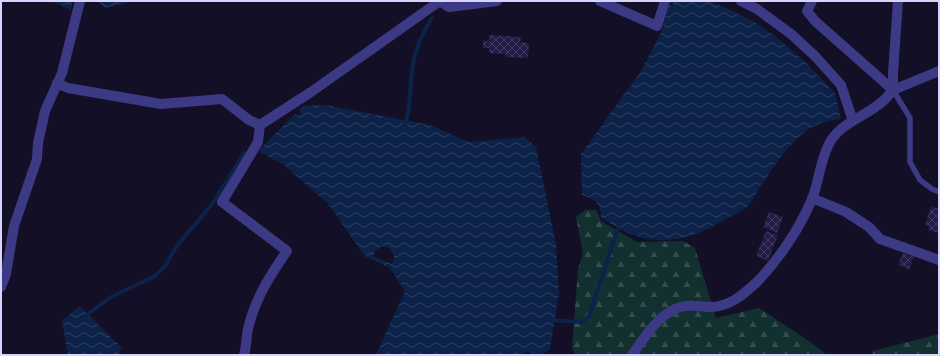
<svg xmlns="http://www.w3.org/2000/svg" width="940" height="356" font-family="'Exo 2',sans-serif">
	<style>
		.forest { fill: url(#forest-firs) }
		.water { fill: url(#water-waves); fill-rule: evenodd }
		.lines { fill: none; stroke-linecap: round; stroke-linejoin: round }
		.stream { stroke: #0c2248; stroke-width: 4 }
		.building { fill: url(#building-cross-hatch) }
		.service { stroke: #3d3a85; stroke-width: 5.5 }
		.minor { stroke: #3d3a85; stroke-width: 10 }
	</style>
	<defs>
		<pattern id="forest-firs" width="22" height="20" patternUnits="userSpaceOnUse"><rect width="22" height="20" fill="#12302f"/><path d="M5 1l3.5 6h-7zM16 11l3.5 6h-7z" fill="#344d4e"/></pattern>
		<pattern id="water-waves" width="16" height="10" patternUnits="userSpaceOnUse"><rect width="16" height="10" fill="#0c2248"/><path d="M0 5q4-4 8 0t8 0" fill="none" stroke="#2f4163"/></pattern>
		<pattern id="building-cross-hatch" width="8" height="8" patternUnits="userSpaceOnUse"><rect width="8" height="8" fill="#241b47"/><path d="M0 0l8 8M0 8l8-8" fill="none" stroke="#433b63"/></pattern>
	</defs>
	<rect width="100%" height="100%" fill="#130f26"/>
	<path class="forest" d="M585 210H596L601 221 637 242 683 241 695 248 716 318 759 308 809 341 827 355H575L572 348 578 269 583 253 576 217Z
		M939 334V355H872L873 351Z"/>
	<path class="water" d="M51 1H72L71 10 53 2Z
		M98 1H134L105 8Z
		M670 1H708L727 8 753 21 775 36 804 61 835 93 841 119C828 120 812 125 802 134 787 146 773 168 762 184 757 190 754 199 749 205 743 211 733 215 726 219 681 246 644 249 601 217 600 202 596 200 582 195L581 154 641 71 661 33 669 5 673 6V4L669 3Z
		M325 105 430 125 469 142 524 137 536 147 556 244 559 293 550 349 541 355 526 352 518 355H376L405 291 390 268 365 256 328 204 284 165 260 152V149L295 114 298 116 301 113 299 110 303 106ZM382 246 390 248C392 254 398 258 391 264L373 256 376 250Z
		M80 306 122 348 118 355H68L62 321Z"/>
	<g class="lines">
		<path class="stream" d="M405 124C412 104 409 85 413 65 415 48 423 33 432 18
			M85 316 111 297 155 276 166 265 176 247 213 203 244 153
			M550 320 582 322 589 316 619 225"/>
	</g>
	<path class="building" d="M489 35 521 37 520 42 529 43 528 56 526 58 505 57V54L489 53V48H483V40L489 41Z
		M931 206 939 209V233L928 230 929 226 925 225Z
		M769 212 783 217 777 233 763 227Z
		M766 231 778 235 768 261 756 256Z
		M903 253 914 257 909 269 898 265Z"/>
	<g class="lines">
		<path class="service" d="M893 90 910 118V162L920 180 932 189 939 192"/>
		<path class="minor" d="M440 1 449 7 497 1
			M600 1 657 26 665 1
			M741 1 757 9 791 34 815 56 841 85 853 121
			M812 1 807 11 815 21 893 90 939 71
			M57 83 68 88 161 104 222 99 249 120 260 125
			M260 125 311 92 440 1
			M812 198 846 212 869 227 880 239 939 260
			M1 287 6 274 14 226 37 159 38 143 45 111 62 73 80 1
			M244 355C247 345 246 334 249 325 256 297 271 274 287 251L222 202 258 142 260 125
			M632 355C644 338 656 318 675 309 686 304 696 306 708 307 728 308 743 295 757 282 779 259 800 228 812 199 819 181 820 161 829 144 839 123 867 116 883 101 887 98 890 93 893 90V73L898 1"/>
	</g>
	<rect width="940" height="356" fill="none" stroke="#d9d4ff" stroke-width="4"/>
</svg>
